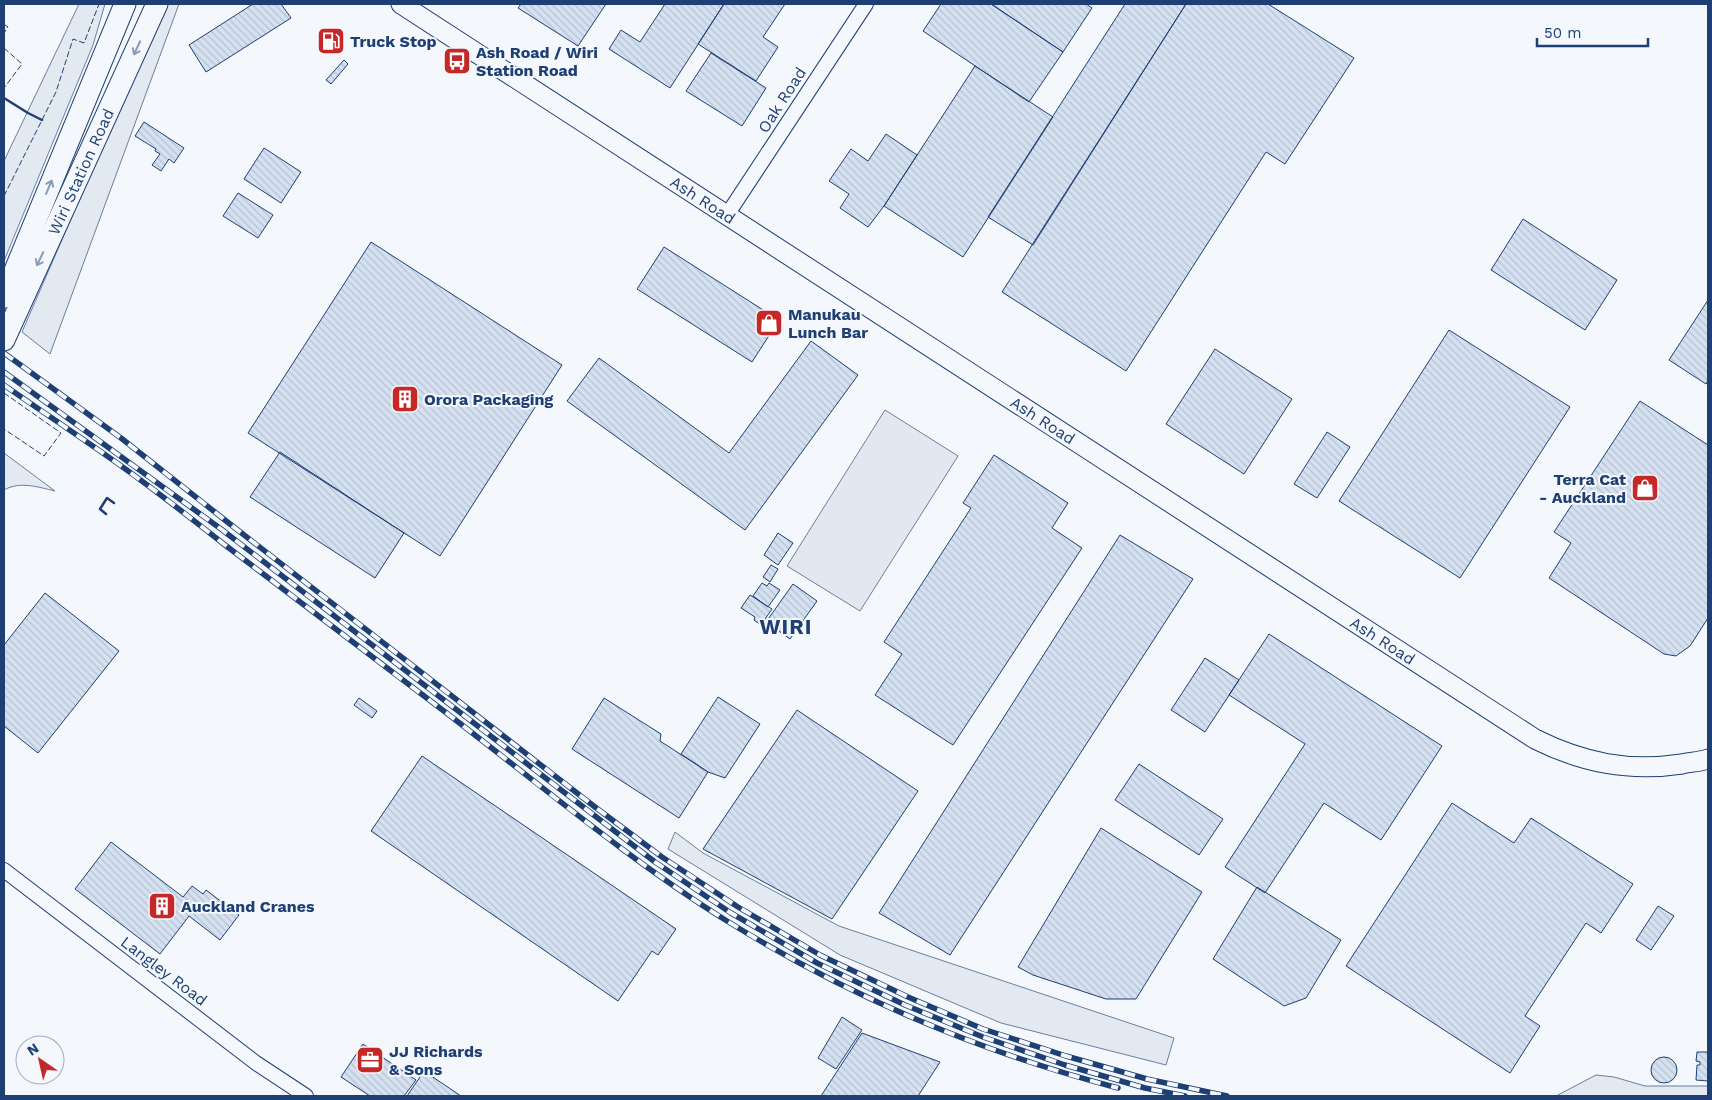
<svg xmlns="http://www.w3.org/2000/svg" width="1712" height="1100" font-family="'Work Sans',sans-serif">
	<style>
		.green { fill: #e3e9f0; stroke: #687fa3 }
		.parking { fill: #e3e8f0; stroke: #687fa3 }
		.building { fill: url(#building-back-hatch); stroke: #1d3f73 }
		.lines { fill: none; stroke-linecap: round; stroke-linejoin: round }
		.street-casing { stroke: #1d3f73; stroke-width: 16 }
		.secondary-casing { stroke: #1d3f73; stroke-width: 21 }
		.primary-casing { stroke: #1d3f73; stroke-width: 23 }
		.street { stroke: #f4f7fb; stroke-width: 14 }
		.secondary { stroke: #f4f7fb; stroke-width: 19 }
		.primary { stroke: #f4f7fb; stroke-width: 21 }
		.rail-casing { stroke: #1d3f73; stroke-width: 5.5 }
		.rail { stroke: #f4f7fb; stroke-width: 4; stroke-dasharray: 11; stroke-linecap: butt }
		.fence { stroke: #1d3f73; stroke-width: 1; stroke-dasharray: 6 2.5; stroke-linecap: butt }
		.wall { stroke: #1d3f73; stroke-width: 2.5 }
		.oneway { stroke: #889bb7 }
		.labels { text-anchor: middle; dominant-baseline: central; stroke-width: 4; stroke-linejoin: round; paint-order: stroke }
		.poi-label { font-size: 16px; font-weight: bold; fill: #1d3f73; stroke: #f4f7fb; text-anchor: start }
		.street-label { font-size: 16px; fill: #1d3f73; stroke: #f4f7fb }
		.district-label { font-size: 21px; font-weight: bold; letter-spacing: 1px; fill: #1d3f73; stroke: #f4f7fb }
	</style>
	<defs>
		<pattern id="building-back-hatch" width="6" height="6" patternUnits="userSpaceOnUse" patternTransform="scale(1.25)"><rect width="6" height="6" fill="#d5e0f0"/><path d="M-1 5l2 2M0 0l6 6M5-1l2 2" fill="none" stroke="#b6c1d1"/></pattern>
	</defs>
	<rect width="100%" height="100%" fill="#f4f7fb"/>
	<path class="green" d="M79 4H105L93 45 4 261V161Z
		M164 4H179L50 354 22 332Z
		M4 453 55 491C38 487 20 481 4 490Z
		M675 832 703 853 839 926 1174 1038 1166 1065 1001 1023 840 955 668 849Z
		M1596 1075 1614 1077 1645 1086H1708V1096H1556Z"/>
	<path class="parking" d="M885 410 958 456 860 611 787 566Z"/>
	<path class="building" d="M253 4H281L291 18 206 72 189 45Z
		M521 4H606L578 46 518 8Z
		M665 4H724L670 88 609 49 621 30 640 42Z
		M724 4H785L763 37 778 47 756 81 698 44Z
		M941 4H991L1063 52 1029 102 923 31Z
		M991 4H1086L1092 8 1063 52Z
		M1125 4H1186L1033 245 988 217Z
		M1186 4H1268L1354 58 1285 164 1266 152 1126 371 1002 292Z
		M711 53 766 88 742 126 686 91Z
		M344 60 348 64 331 84 326 80Z
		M975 66 1053 117 963 257 884 206Z
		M144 122 184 148 174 163 169 159 161 171 152 165 160 154 155 151 156 149 135 136Z
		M886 134 917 155 884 206 868 227 840 208 849 194 829 181 851 149 868 161Z
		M264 148 301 172 281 203 244 179Z
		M238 193 273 215 258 238 223 216Z
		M1523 219 1617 280 1585 330 1491 270Z
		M371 242 562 365 440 556 248 433Z
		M664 247 779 320 752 362 637 289Z
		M1708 300V380L1706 384 1669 360Z
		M1449 330 1570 407 1460 578 1339 501Z
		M811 341 858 375 745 530 567 401 599 358 729 453Z
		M1215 349 1292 399 1244 474 1166 424Z
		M1640 401 1708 445V618L1690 646 1676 656 1664 654 1549 578 1571 543 1554 532Z
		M1327 432 1350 447 1317 498 1294 484Z
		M280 452 404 533 375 578 250 497Z
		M994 455 1068 503 1052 528 1082 548 953 745 875 695 902 654 884 642 971 508 963 503Z
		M778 533 793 543 778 565 764 555Z
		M1120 535 1193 579 950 955 879 913Z
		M771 565 778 569 770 582 763 577Z
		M762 583 767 586 769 583 780 590 768 607 753 596Z
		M793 584 817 601 790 639 766 622Z
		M45 593 119 651 38 753 4 726V645Z
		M750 595 772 609 761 625 754 620 755 617 741 608Z
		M1269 634 1442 746 1381 840 1324 803 1265 893 1225 867 1305 744 1229 695Z
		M1205 658 1239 680 1205 732 1171 710Z
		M718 697 760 724 725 778 708 772 681 754Z
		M359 698 377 711 372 718 354 705Z
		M604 698 661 734 660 741 708 772 679 818 572 749Z
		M797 710 918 791 832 919 703 849Z
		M422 756 676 929 658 955 652 951 618 1001 371 831Z
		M1139 764 1223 819 1199 855 1115 800Z
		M1452 803 1514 843 1531 818 1633 884 1601 933 1586 923 1525 1016 1540 1026 1510 1073 1346 966Z
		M1101 828 1202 892 1136 999H1106L1033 975 1018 967Z
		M111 842 183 897 192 886 203 894 206 890 239 915 220 940 189 916 160 954 75 889Z
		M1257 887 1341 940 1306 998 1284 1006 1213 959Z
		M1658 906 1674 916 1651 950 1636 940Z
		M842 1017 862 1030 836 1069 818 1058Z
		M862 1033 940 1062 918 1096H821Z
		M363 1044 416 1080 404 1096H370L341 1077Z
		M1697 1052H1708V1081L1696 1080 1697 1065H1700V1062L1696 1061Z
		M1651 1070a13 13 0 1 1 26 0a13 13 0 1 1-26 0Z
		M424 1071 461 1096H407Z"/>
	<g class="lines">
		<g class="street-casing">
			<path id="street" d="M727 215 866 4
				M4 870 256 1063 306 1096"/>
		</g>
		<g class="secondary-casing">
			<g id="secondary">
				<path id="s1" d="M401 4 1535 739C1583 763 1629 772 1682 764 1690 762 1700 762 1708 759"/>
			</g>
		</g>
		<g class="primary-casing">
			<g id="primary">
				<path d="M4 297 125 4"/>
				<path id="s2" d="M4 340 157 4"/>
			</g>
		</g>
		<use href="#street" class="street"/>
		<use href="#secondary" class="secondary"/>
		<use href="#primary" class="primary"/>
		<g class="rail-casing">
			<path id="rail" d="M4 353 121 438 230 524 595 807 662 857 738 907 820 955 908 997 983 1029 1066 1056 1147 1079 1227 1096
				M4 372 221 529 655 862 731 913 817 963 905 1005 983 1037 1065 1065 1145 1088 1185 1096
				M4 385C44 413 85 440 124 468 159 493 192 519 225 545 294 597 363 650 432 702 530 776 623 856 727 921 848 996 980 1052 1118 1088"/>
		</g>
		<use href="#rail" class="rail"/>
		<path class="fence" d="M4 24 8 27 4 33
			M4 48 22 64 4 88
			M4 196 56 92 73 39 84 43 99 4
			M4 393 61 433 44 456 4 429"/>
		<path class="wall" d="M4 98 28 113 42 120
			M106 514 100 509 107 498 114 503"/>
	</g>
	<defs><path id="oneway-shaft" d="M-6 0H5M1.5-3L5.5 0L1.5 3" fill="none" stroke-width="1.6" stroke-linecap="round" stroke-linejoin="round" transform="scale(1.25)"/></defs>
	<g class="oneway">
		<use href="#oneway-shaft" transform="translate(137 48) rotate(115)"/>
		<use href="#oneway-shaft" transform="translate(49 187) rotate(-67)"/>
		<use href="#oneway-shaft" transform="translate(40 259) rotate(115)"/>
	</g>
	<defs>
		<g id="fuel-square" transform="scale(1.4375)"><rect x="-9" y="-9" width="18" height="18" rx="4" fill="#c62828" stroke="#f4f7fb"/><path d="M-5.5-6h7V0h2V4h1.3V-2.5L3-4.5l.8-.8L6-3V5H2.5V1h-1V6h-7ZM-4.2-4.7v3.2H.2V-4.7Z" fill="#fff"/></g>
		<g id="bus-square" transform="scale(1.4375)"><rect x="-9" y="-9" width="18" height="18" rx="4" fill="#c62828" stroke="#f4f7fb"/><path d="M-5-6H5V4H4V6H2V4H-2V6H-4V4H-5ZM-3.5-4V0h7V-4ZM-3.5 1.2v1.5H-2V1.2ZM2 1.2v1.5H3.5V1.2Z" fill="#fff"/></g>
		<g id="shop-square" transform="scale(1.4375)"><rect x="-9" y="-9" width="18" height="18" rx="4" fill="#c62828" stroke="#f4f7fb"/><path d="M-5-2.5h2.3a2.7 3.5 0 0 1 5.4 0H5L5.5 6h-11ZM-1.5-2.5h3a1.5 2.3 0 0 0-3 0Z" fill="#fff"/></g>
		<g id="building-square" transform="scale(1.4375)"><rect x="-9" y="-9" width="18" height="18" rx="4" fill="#c62828" stroke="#f4f7fb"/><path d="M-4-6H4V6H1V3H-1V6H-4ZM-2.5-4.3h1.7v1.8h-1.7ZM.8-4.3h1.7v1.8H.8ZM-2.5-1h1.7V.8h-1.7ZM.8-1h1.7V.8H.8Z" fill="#fff"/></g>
		<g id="office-square" transform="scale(1.4375)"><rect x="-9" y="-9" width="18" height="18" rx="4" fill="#c62828" stroke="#f4f7fb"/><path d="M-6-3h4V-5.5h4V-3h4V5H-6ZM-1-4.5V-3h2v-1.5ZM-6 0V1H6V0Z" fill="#fff"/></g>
	</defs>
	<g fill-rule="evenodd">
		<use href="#fuel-square" x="331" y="41"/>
		<use href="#bus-square" x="457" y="61"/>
		<use href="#shop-square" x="769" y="323"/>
		<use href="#building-square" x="405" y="399"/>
		<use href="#shop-square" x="1645" y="488"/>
		<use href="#building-square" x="162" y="906"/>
		<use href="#office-square" x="370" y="1060"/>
	</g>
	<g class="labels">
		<g class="poi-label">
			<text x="350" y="41">Truck Stop</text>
			<text x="476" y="52">Ash Road / Wiri<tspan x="476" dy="18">Station Road</tspan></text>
			<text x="788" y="314">Manukau<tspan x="788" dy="18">Lunch Bar</tspan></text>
			<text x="424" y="399">Orora Packaging</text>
			<text x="1626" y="479" text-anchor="end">Terra Cat<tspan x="1626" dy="18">- Auckland</tspan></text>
			<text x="181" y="906">Auckland Cranes</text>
			<text x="389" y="1051">JJ Richards<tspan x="389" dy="18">&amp; Sons</tspan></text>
		</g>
		<g class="street-label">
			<text transform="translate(782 100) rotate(-57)">Oak Road</text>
			<text stroke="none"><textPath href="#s2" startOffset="185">Wiri Station Road</textPath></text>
			<text stroke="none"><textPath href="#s1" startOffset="360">Ash Road</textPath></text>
			<text stroke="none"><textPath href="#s1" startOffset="765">Ash Road</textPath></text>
			<text stroke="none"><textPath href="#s1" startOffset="1170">Ash Road</textPath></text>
			<text transform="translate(164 971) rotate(37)">Langley Road</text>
		</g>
		<g class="district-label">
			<text x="786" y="626">WIRI</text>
		</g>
	</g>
	<rect width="1712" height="1100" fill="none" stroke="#1d3f73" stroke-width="10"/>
	<g transform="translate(40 1060) rotate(326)"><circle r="24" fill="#f4f7fb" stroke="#9eadc5"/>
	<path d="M0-4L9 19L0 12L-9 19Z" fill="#c62828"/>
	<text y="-8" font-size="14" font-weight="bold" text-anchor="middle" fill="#1d3f73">N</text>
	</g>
	<path d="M1537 38v8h111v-8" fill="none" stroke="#1d3f73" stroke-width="2.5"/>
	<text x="1544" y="38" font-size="15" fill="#1d3f73" stroke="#f4f7fb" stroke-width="4" paint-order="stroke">50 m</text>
</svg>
